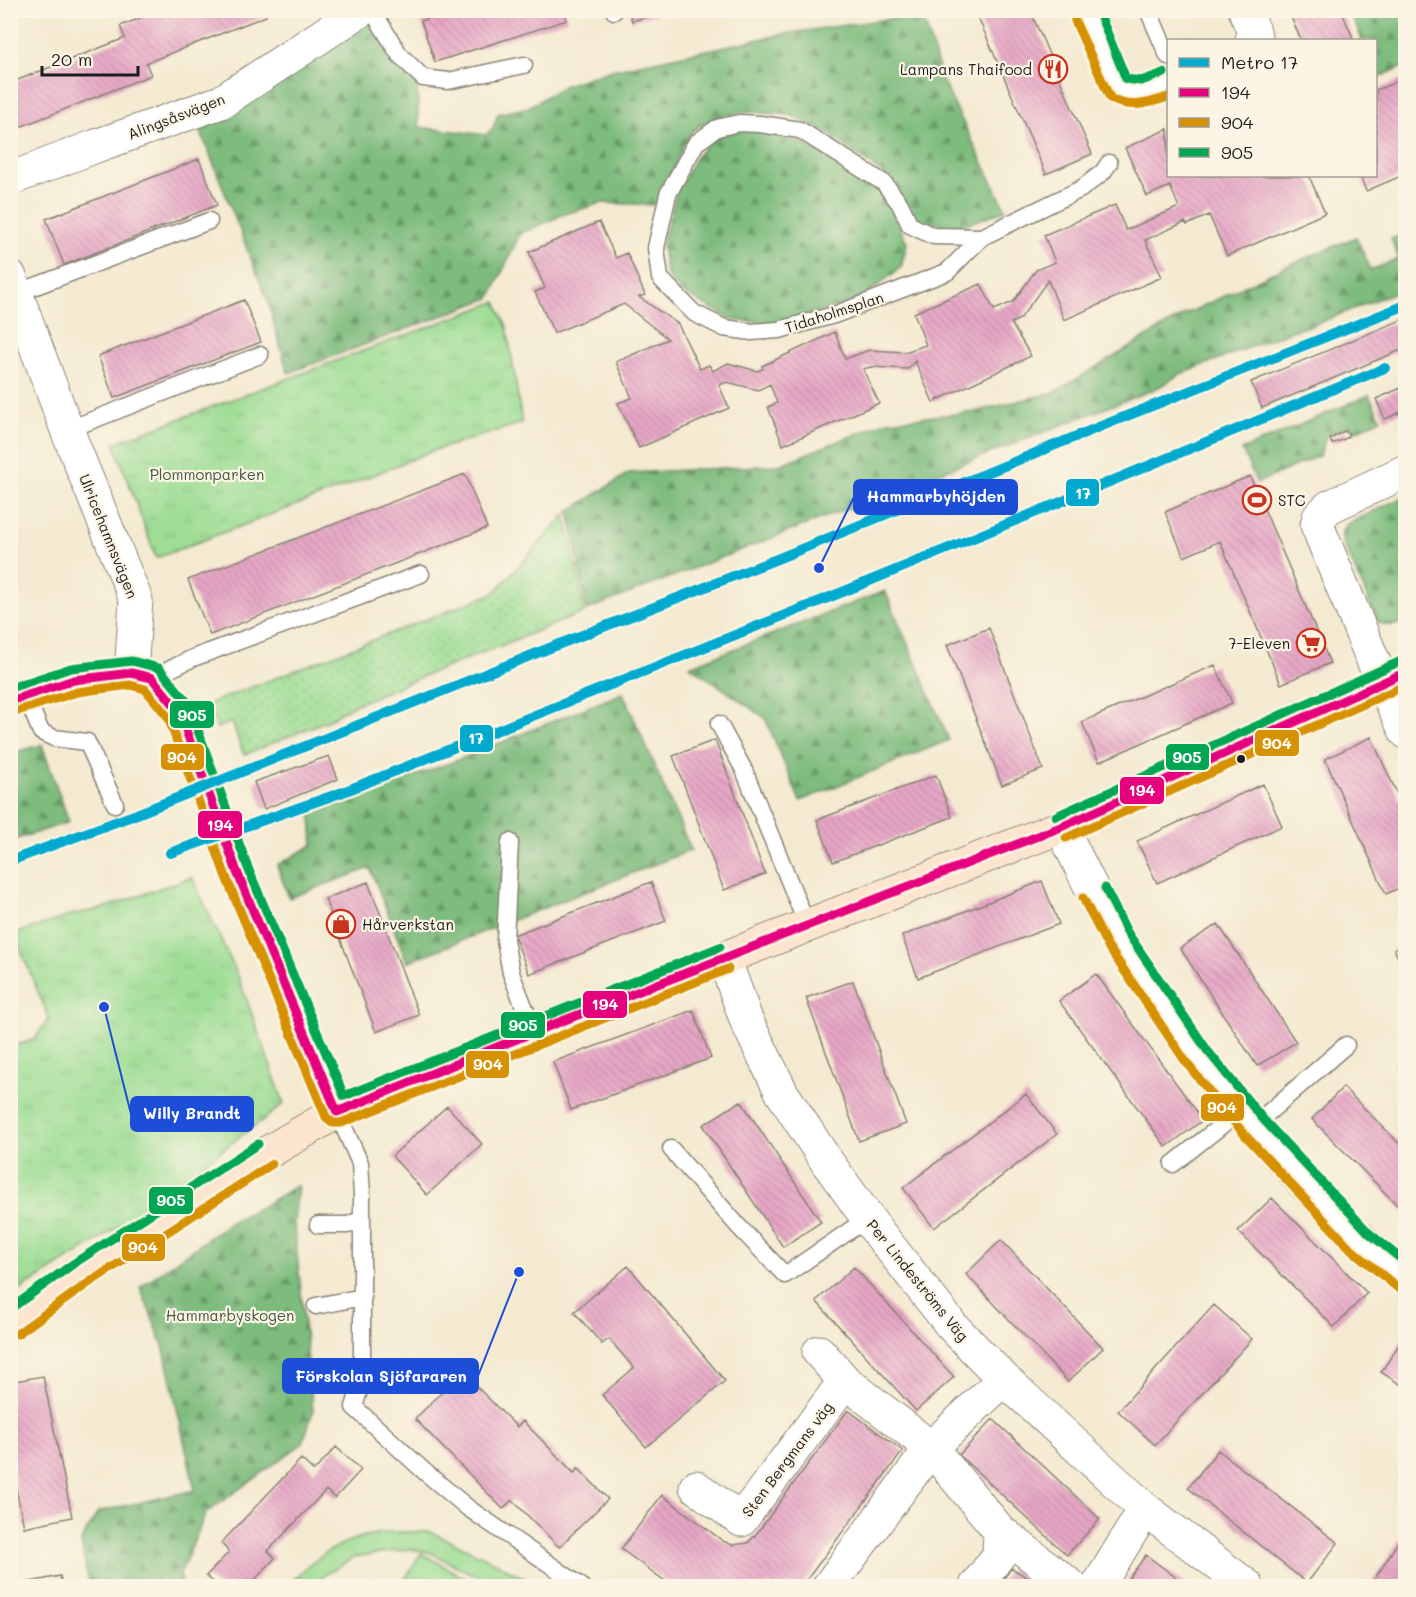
<svg xmlns="http://www.w3.org/2000/svg" width="1416" height="1597" font-family="Mali,sans-serif">
	<style>
		.grass { fill: url(#grass-dots); stroke: #5c7c58; stroke-width: 1.5 }
		.forest { fill: url(#forest-firs); stroke: #4d6c4d; stroke-width: 1.5 }
		.park { fill: url(#park-tufts); stroke: #5c7c58; stroke-width: 1.5 }
		.garden { fill: #9ddd94; stroke: #5c7c58; stroke-width: 1.5 }
		.building { fill: url(#building-back-hatch) }
		.lines { fill: none; stroke-linecap: round; stroke-linejoin: round }
		.lane-casing { stroke: #888376; stroke-width: 19 }
		.street-casing { stroke: #888376; stroke-width: 35 }
		.secondary-casing { stroke: #888376; stroke-width: 35 }
		.lane { stroke: #fff; stroke-width: 16 }
		.street { stroke: #fff; stroke-width: 33 }
		.secondary { stroke: #fce5cf; stroke-width: 33 }
		.bus-1-casing { stroke: #fcf5e5; stroke-width: 14 }
		.bus-2-casing { stroke: #fcf5e5; stroke-width: 14 }
		.bus-3-casing { stroke: #fcf5e5; stroke-width: 14 }
		.bus-1 { stroke: #e5007d; stroke-width: 9 }
		.bus-2 { stroke: #d69104; stroke-width: 9 }
		.bus-3 { stroke: #00a651; stroke-width: 9 }
		.metro-1-casing { stroke: #fcf5e5; stroke-width: 15 }
		.metro-1 { stroke: #00a9ce; stroke-width: 10 }
		.bus-dot { fill: #1c1c1c; stroke: #fcf5e5; stroke-width: 2 }
		.labels { text-anchor: middle; dominant-baseline: central; stroke-width: 4.5; stroke-linejoin: round; paint-order: stroke }
		.poi-label { font-size: 15px; fill: #1c1c1c; stroke: #fcf5e5; text-anchor: end }
		.street-label { font-size: 15px; fill: #1c1c1c; stroke: #fcf5e5 }
		.park-label { font-size: 15px; fill: #435640; stroke: #fcf5e5 }
		.leader { fill: none; stroke: #1d4ed8; stroke-width: 2 }
		.callout-dot { fill: #1d4ed8; stroke: #fcf5e5; stroke-width: 2 }
		.callout { fill: #1d4ed8; stroke: #1d4ed8; stroke-width: 2 }
		.callout-label { font-size: 16px; text-anchor: middle; font-weight: bold; fill: #fff }
		.line-badge { stroke: #fcf5e5; stroke-width: 2 }
		.badge-label { font-size: 16px; text-anchor: middle; font-weight: bold; fill: #fff }
	</style>
	<defs>
		<pattern id="grass-dots" width="8" height="8" patternUnits="userSpaceOnUse" patternTransform="scale(1.5)"><rect width="8" height="8" fill="#9ddd94"/><path d="M2 2h.1M6 6h.1" fill="none" stroke="#87bd7f" stroke-width="1.8" stroke-linecap="round"/></pattern>
		<pattern id="forest-firs" width="22" height="20" patternUnits="userSpaceOnUse" patternTransform="scale(1.5)"><rect width="22" height="20" fill="#7ebc7e"/><path d="M5 1l3.5 6h-7zM16 11l3.5 6h-7z" fill="#669866"/></pattern>
		<pattern id="park-tufts" width="24" height="20" patternUnits="userSpaceOnUse" patternTransform="scale(1.5)"><rect width="24" height="20" fill="#9ddd94"/><path d="M3 7l-1-3M5 7V3M7 7l1-3M15 17l-1-3M17 17v-4M19 17l1-3" fill="none" stroke="#87bd7f"/></pattern>
		<pattern id="building-back-hatch" width="6" height="6" patternUnits="userSpaceOnUse" patternTransform="scale(1.5)"><rect width="6" height="6" fill="#e6a6c5"/><path d="M-1 5l2 2M0 0l6 6M5-1l2 2" fill="none" stroke="#c58ea9"/></pattern>
	</defs>
	<rect width="100%" height="100%" fill="#fcf5e5"/>
	<filter id="ink" filterUnits="userSpaceOnUse"><feTurbulence type="fractalNoise" baseFrequency=".0167" numOctaves="2"/><feDisplacementMap in="SourceGraphic" scale="12" xChannelSelector="R" yChannelSelector="G"/><feConvolveMatrix kernelMatrix="1 2 1 2 8 2 1 2 1" color-interpolation-filters="sRGB"/></filter>
	<filter id="wash" filterUnits="userSpaceOnUse"><feTurbulence type="fractalNoise" baseFrequency=".008" numOctaves="4" result="noise"/><feDisplacementMap in="SourceGraphic" scale="24" xChannelSelector="R" yChannelSelector="G"/><feGaussianBlur stdDeviation="1.35" result="paint"/><feColorMatrix in="noise" values="0 0 0 0 0 0 0 0 0 0 0 0 0 0 0 0 0 1.4 0 .05"/><feComposite in="paint" operator="in"/></filter>
	<g filter="url(#wash)">
		<rect width="100%" height="100%" fill="#f4ead1"/>
		<path class="grass" d="M565 515 585 612 404 684 352 706 328 720 244 755 232 722 217 728 208 704 494 593Z"/>
		<path class="forest" d="M372 11 417 85 419 127 486 135 493 128 498 114 529 107 565 85 612 70 784 34 922 14 943 82 1006 210 963 225 917 223 885 175 827 133 791 115 751 112 725 115 710 120 693 130 683 146 658 205 601 203 562 215 520 234 490 298 288 373 267 299 193 112Z
			M1350 11H1405V66L1377 78 1376 40H1362Z
			M738 131 769 132 802 143 830 157 872 185 887 198 907 243 901 267 861 299 779 324 732 320 680 291 666 274 662 245 677 191 697 155 707 145 718 136Z
			M1405 234V288L1311 326 1297 329 1180 374 1157 388 587 610 569 511 629 473 779 465 888 421 974 412 1055 392 1182 316 1287 266 1356 237 1371 270 1399 259 1391 239Z
			M1369 395 1381 419 1354 432 1350 425 1326 436 1320 455 1257 483 1242 450Z
			M1405 496V621C1395 626 1388 627 1378 622L1342 540V532L1347 524Z
			M885 591 949 740 800 801 765 718 690 666Z
			M623 693 691 850 407 962 370 868 289 898 277 865 313 845 311 814 450 763Z
			M42 745 69 822 11 841V753Z
			M1405 1051V1079L1396 1065Z
			M298 1185 294 1224 313 1411 303 1443 206 1513 180 1574 182 1586H89L81 1541 98 1512 195 1490 163 1345 140 1287 234 1220 263 1206Z"/>
		<path class="park" d="M496 302 507 327 522 423 429 452 339 489 156 558 114 443Z
			M192 877 238 976 284 1104 123 1224 11 1296V1047L35 1039 49 1018 14 934 75 914 101 909Z"/>
		<path class="garden" d="M393 1532H431L499 1564 538 1586H496L429 1552 410 1549 355 1557 326 1574 311 1586H286C322 1553 342 1536 393 1532Z
			M421 1553 479 1586H401Z"/>
		<g id="blocks">
			<path class="building" d="M161 10H263L266 16 146 63 151 75 10 131V83L125 38 120 26Z
				M454 10H564L567 20 435 62 421 21Z
				M629 10H666V11L632 21Z
				M988 10H1030L1092 154 1046 174 977 15Z
				M1288 10H1341L1353 38 1347 40H1301Z
				M1406 78V174L1366 191 1360 176H1376V90Z
				M1168 129V176H1309L1325 213 1227 256 1209 215 1187 225 1185 222 1145 240 1162 277 1064 320 1048 280 1020 319 1011 323 1031 356 933 402 915 361 908 369 871 367 863 369 879 403 783 445 768 407 777 403 770 384 758 390 727 382 719 385 729 408 639 448 618 403 632 398 616 362 668 339 624 304 554 333 535 292 545 288 529 252 599 222 616 258 627 253 645 295 639 297 678 324 700 369 709 365 713 371 728 363 757 371 763 369 762 366 835 332 845 359 869 350 905 352 926 345 914 313 981 284 994 310 1013 302 1036 270 1055 262 1044 235 1115 205 1126 230 1179 207 1170 186 1147 196 1125 148Z
				M199 159 217 205 64 265 46 219Z
				M244 300 261 342 114 398 98 356Z
				M1406 318V348L1262 408 1251 382Z
				M1401 388 1406 398V410L1385 419 1376 399Z
				M1344 431 1349 433 1347 438 1332 444 1330 439Z
				M10 469 16 483 10 485Z
				M465 474 487 528 210 635 188 580Z
				M1250 476 1330 663 1281 684 1220 541 1184 557 1165 512Z
				M989 628 1043 769 1002 785 947 645Z
				M1215 665 1232 703 1099 762 1082 722Z
				M1371 737 1406 813V885L1386 894 1325 759Z
				M715 740 765 874 724 890 673 756Z
				M329 756 338 779 264 809 254 782Z
				M936 775 952 817 833 862 817 820Z
				M1263 784 1282 826 1157 883 1137 841Z
				M1042 881 1059 924 918 978 902 936Z
				M368 882 419 1015 376 1032 325 899Z
				M651 882 666 921 529 974 514 935Z
				M1218 924 1296 1042 1257 1066 1180 948Z
				M1406 943V974L1394 949Z
				M1096 974 1203 1120 1166 1147 1059 1001Z
				M853 981 906 1124 859 1141 806 998Z
				M693 1010 711 1058 571 1110 553 1062Z
				M1343 1087 1406 1150V1209L1403 1211 1312 1119Z
				M1026 1094 1057 1134 934 1228 903 1188Z
				M741 1101 821 1222 783 1247 703 1125Z
				M447 1106 482 1144 427 1195 392 1156Z
				M1272 1198 1367 1293 1334 1327 1238 1231Z
				M1001 1240 1103 1348 1068 1382 966 1274Z
				M628 1266 725 1381 646 1447 602 1395 634 1368 609 1339 602 1344 574 1312Z
				M854 1267 954 1377 916 1411 816 1301Z
				M1214 1305 1252 1339 1155 1445 1118 1411Z
				M1406 1334V1388L1381 1372Z
				M462 1372 517 1427 523 1421 574 1473 578 1468 608 1499 559 1547 512 1500 503 1509 415 1419Z
				M43 1376 72 1517 24 1527 10 1459V1382Z
				M848 1410 903 1451 802 1586H672L621 1549 662 1495 723 1541 732 1545 748 1543 757 1533Z
				M993 1419 1100 1519 1067 1555 959 1455Z
				M336 1447 361 1470 335 1498 326 1490 268 1551 275 1558 249 1586H218L206 1576 229 1552 221 1543 301 1459 314 1471Z
				M1218 1450 1338 1543 1307 1583 1188 1488Z
				M1406 1529V1586H1370L1381 1569Z
				M1146 1555 1185 1584 1189 1586H1123Z
				M1011 1568 1042 1586H999Z
				M60 1576 62 1586H15V1585Z"/>
		</g>
	</g>
	<g filter="url(#ink)">
		<use href="#blocks" fill-opacity="0" stroke="#888376" stroke-width="1.5"/>
		<g class="lines">
			<g class="lane-casing">
				<path id="lane" d="M372 10 399 54 423 78 448 81 524 65
					M614 10V11
					M1148 10 1168 56
					M982 237 933 236 910 225 900 204 884 183 800 130 760 124 739 123 717 128 696 143 668 194 656 248 660 278 694 313 724 328 752 332 779 330 834 315 947 272 982 237 1081 189 1103 172 1109 163
					M17 293 209 221
					M67 430 260 355
					M152 678 193 658 421 574
					M26 696 41 732 54 738 87 742 115 804
					M719 724 744 770 807 925
					M510 842 505 940 511 973 534 1032
					M337 1112 360 1163 362 1195V1381L354 1407 425 1472 468 1508 581 1586
					M1253 1126 1346 1045
					M671 1149 739 1227 785 1275 868 1218
					M1173 1164 1241 1110
					M318 1225H348L362 1219
					M316 1306 363 1297"/>
			</g>
			<g class="street-casing">
				<path id="street" d="M1086 10V16L1118 90 1142 93 1168 84
					M1245 10 1255 35 1252 40
					M10 179 96 146 221 102 361 10
					M10 277 67 430 136 600 131 673
					M1406 471 1329 507 1319 517 1317 525 1382 682 1406 732
					M1061 827C1080 864 1097 901 1117 937 1130 960 1147 982 1162 1005 1230 1106 1312 1201 1406 1279
					M724 958 747 1022 782 1093 825 1159 874 1227 952 1326 1004 1379 1145 1509 1247 1586
					M819 1352 845 1381 931 1448 1000 1531 999 1555 976 1586
					M696 1487 741 1520 845 1381
					M1000 1531 1071 1586
					M829 1586 931 1448 1004 1379
					M1098 1586 1145 1509"/>
			</g>
			<g class="secondary-casing">
				<path id="secondary" d="M10 701 74 680 131 673 152 678 179 711 237 872 337 1112
					M10 1324 80 1274 265 1154 337 1112 534 1032 1061 827 1406 672"/>
			</g>
			<use href="#lane" class="lane"/>
			<use href="#street" class="street"/>
			<use href="#secondary" class="secondary"/>
			<g class="bus-1-casing">
				<path id="bus-1" d="M10 701 74 680 131 673 152 678 179 711 237 872 337 1112
					M337 1112 534 1032 1061 827 1406 672"/>
			</g>
			<g class="bus-2-casing">
				<path id="bus-2" d="M1074 10 1075 21 1110 98C1128 110 1150 103 1168 97
					M14 712 77 692 130 685 145 689 168 717 226 877 326 1117 333 1123H341L728 969
					M1066 838 1406 685
					M1083 898 1107 945 1188 1065 1244 1134 1352 1250 1398 1288
					M17 1334 87 1284 272 1164"/>
			</g>
			<g class="bus-3-casing">
				<path id="bus-3" d="M1098 10 1126 79 1141 81 1164 73
					M10 688 71 668 132 661 159 668 188 703 248 868 344 1096 720 947
					M1056 816 1401 661
					M1105 888 1127 932 1207 1050 1262 1118 1369 1233 1406 1263
					M10 1309 73 1264 258 1144"/>
			</g>
			<use href="#bus-1" class="bus-1"/>
			<use href="#bus-2" class="bus-2"/>
			<use href="#bus-3" class="bus-3"/>
			<g class="metro-1-casing">
				<path id="metro-1" d="M170 853 343 792 850 589 1385 368
					M10 861 137 814 552 647 782 557 1099 427 1406 305"/>
			</g>
			<use href="#metro-1" class="metro-1"/>
		</g>
	</g>
	<defs>
		<g id="restaurant-ring" transform="scale(1.5)"><circle r="9.5" fill="#fcf5e5" stroke="#c8321e" stroke-width="1.5"/><path d="M-5-6h1v4h1v-4h1v4h1v-4h1v5L-1.5 .5V6h-2V.5L-5-1ZM5-6V6H3V1.5H1.5Q1.5-4 5-6Z" fill="#c8321e"/></g>
		<g id="stadium-ring" transform="scale(1.5)"><circle r="9.5" fill="#fcf5e5" stroke="#c8321e" stroke-width="1.5"/><path d="M0-5a6.5 5 0 1 0 0 10a6.5 5 0 1 0 0-10ZM-3.5-1.8h7v3.6h-7Z" fill="#c8321e"/></g>
		<g id="supermarket-ring" transform="scale(1.5)"><circle r="9.5" fill="#fcf5e5" stroke="#c8321e" stroke-width="1.5"/><path d="M-6-5.5h2.5l.6 2H6L4.5 2H-2.5L-4.4-4H-6ZM-1.5 3.2a1.3 1.3 0 1 0 .1 0ZM3 3.2a1.3 1.3 0 1 0 .1 0Z" fill="#c8321e"/></g>
		<g id="shop-ring" transform="scale(1.5)"><circle r="9.5" fill="#fcf5e5" stroke="#c8321e" stroke-width="1.5"/><path d="M-5-2.5h2.3a2.7 3.5 0 0 1 5.4 0H5L5.5 6h-11ZM-1.5-2.5h3a1.5 2.3 0 0 0-3 0Z" fill="#c8321e"/></g>
	</defs>
	<g fill-rule="evenodd">
		<use href="#restaurant-ring" x="1053" y="69"/>
		<use href="#stadium-ring" x="1257" y="500"/>
		<use href="#supermarket-ring" x="1311" y="643"/>
		<use href="#shop-ring" x="341" y="924"/>
	</g>
	<circle class="bus-dot" cx="1241" cy="759" r="5"/>
	<g class="labels">
		<g class="poi-label">
			<text x="1032" y="69">Lampans Thaifood</text>
			<text x="1278" y="500" text-anchor="start">STC</text>
			<text x="1290" y="643">7-Eleven</text>
			<text x="362" y="924" text-anchor="start">Hårverkstan</text>
		</g>
		<g class="street-label">
			<text transform="translate(176 116) rotate(-21)">Alingsåsvägen</text>
			<text transform="translate(834 312) rotate(-18)">Tidaholmsplan</text>
			<text transform="translate(109 536) rotate(68)">Ulricehamnsvägen</text>
			<text transform="translate(918 1280) rotate(51)">Per Lindeströms Väg</text>
			<text transform="translate(787 1459) rotate(-53)">Sten Bergmans väg</text>
		</g>
		<g class="park-label">
			<text x="207" y="474">Plommonparken</text>
			<text x="230" y="1315">Hammarbyskogen</text>
		</g>
	</g>
	<path class="leader" d="M819 568L854 497M104 1007L131 1114M519 1272L478 1376"/>
	<g class="callout-dot">
		<circle cx="819" cy="568" r="6"/>
		<circle cx="104" cy="1007" r="6"/>
		<circle cx="519" cy="1272" r="6"/>
	</g>
	<g class="callout">
		<rect x="854" y="480" width="163" height="34" rx="6"/>
		<rect x="131" y="1097" width="122" height="34" rx="6"/>
		<rect x="283" y="1359" width="195" height="34" rx="6"/>
	</g>
	<g class="callout-label">
		<text x="936" y="502">Hammarbyhöjden</text>
		<text x="192" y="1119">Willy Brandt</text>
		<text x="381" y="1382">Förskolan Sjöfararen</text>
	</g>
	<g class="line-badge">
		<rect x="1065" y="478" width="35" height="29" rx="6" fill="#00a9ce"/>
		<rect x="169" y="700" width="46" height="29" rx="6" fill="#00a651"/>
		<rect x="459" y="724" width="35" height="29" rx="6" fill="#00a9ce"/>
		<rect x="1254" y="729" width="46" height="28" rx="6" fill="#d69104"/>
		<rect x="1165" y="743" width="45" height="28" rx="6" fill="#00a651"/>
		<rect x="160" y="743" width="45" height="28" rx="6" fill="#d69104"/>
		<rect x="1119" y="776" width="46" height="29" rx="6" fill="#e5007d"/>
		<rect x="197" y="810" width="46" height="29" rx="6" fill="#e5007d"/>
		<rect x="582" y="990" width="46" height="29" rx="6" fill="#e5007d"/>
		<rect x="500" y="1011" width="46" height="28" rx="6" fill="#00a651"/>
		<rect x="465" y="1050" width="45" height="29" rx="6" fill="#d69104"/>
		<rect x="1200" y="1093" width="45" height="29" rx="6" fill="#d69104"/>
		<rect x="148" y="1186" width="46" height="29" rx="6" fill="#00a651"/>
		<rect x="121" y="1233" width="45" height="29" rx="6" fill="#d69104"/>
	</g>
	<g class="badge-label">
		<text x="1083" y="499">17</text>
		<text x="192" y="721">905</text>
		<text x="476" y="744">17</text>
		<text x="1277" y="749">904</text>
		<text x="1187" y="763">905</text>
		<text x="182" y="763">904</text>
		<text x="1142" y="796">194</text>
		<text x="220" y="831">194</text>
		<text x="605" y="1010">194</text>
		<text x="523" y="1031">905</text>
		<text x="488" y="1070">904</text>
		<text x="1222" y="1113">904</text>
		<text x="171" y="1206">905</text>
		<text x="143" y="1253">904</text>
	</g>
	<rect width="1416" height="1597" fill="none" stroke="#fcf5e5" stroke-width="36"/>
	<rect x="1167" y="39" width="210" height="138" fill="#fcf5e5" stroke="#a29e95" stroke-width="1.5"/>
	<rect x="1179" y="58" width="30" height="9" fill="#00a9ce" stroke="#a29e95" stroke-width="1.5"/>
	<text x="1221" y="69" font-size="18" fill="#1c1c1c">Metro 17</text>
	<rect x="1179" y="88" width="30" height="9" fill="#e5007d" stroke="#a29e95" stroke-width="1.5"/>
	<text x="1221" y="99" font-size="18" fill="#1c1c1c">194</text>
	<rect x="1179" y="118" width="30" height="9" fill="#d69104" stroke="#a29e95" stroke-width="1.5"/>
	<text x="1221" y="129" font-size="18" fill="#1c1c1c">904</text>
	<rect x="1179" y="148" width="30" height="9" fill="#00a651" stroke="#a29e95" stroke-width="1.5"/>
	<text x="1221" y="159" font-size="18" fill="#1c1c1c">905</text>
	<path d="M42 66v9h96v-9" fill="none" stroke="#1c1c1c" stroke-width="3"/>
	<text x="51" y="66" font-size="18" fill="#1c1c1c" stroke="#fcf5e5" stroke-width="4.5" paint-order="stroke">20 m</text>
</svg>
